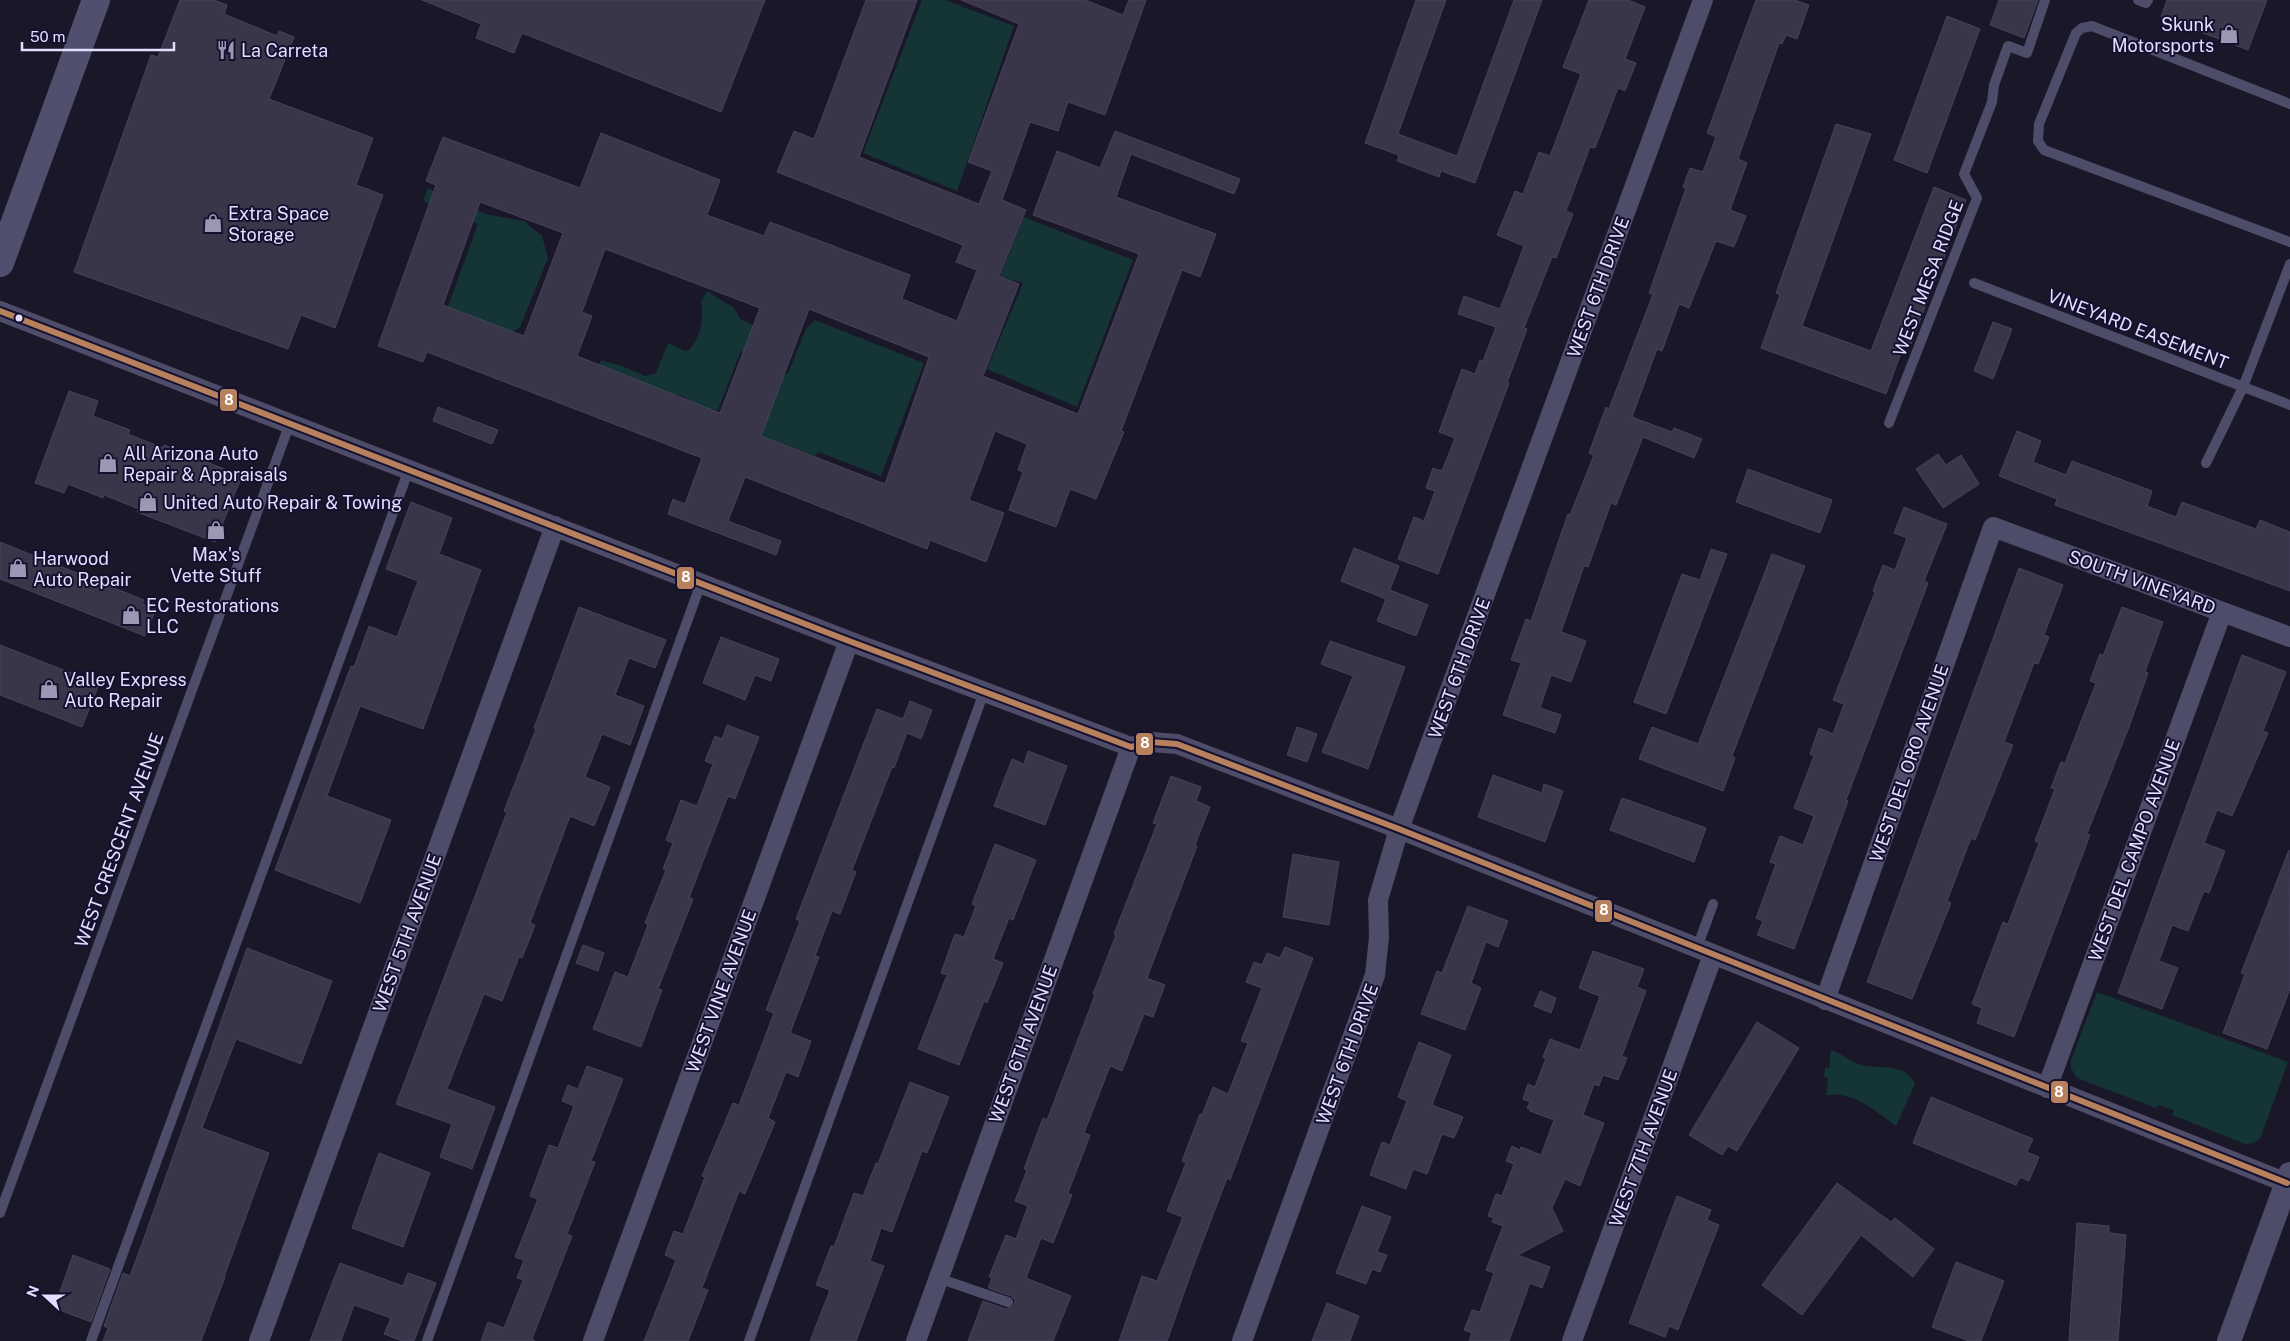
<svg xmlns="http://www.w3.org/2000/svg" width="2290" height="1341" font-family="'Public Sans',sans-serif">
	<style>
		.green { fill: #143436 }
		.building { fill: #393649; stroke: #47425b; fill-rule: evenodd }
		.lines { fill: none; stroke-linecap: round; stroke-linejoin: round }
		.service { stroke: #4d4c69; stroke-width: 10 }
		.minor { stroke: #4d4c69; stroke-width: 20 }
		.tertiary { stroke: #4d4c69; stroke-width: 24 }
		.secondary { stroke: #514f6e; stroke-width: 28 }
		.bus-1-casing { stroke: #15102f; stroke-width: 10 }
		.bus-1 { stroke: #b6815c; stroke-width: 6 }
		.bus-dot { fill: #e2deff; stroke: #15102f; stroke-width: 2 }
		.labels { text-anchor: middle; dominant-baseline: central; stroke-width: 4; stroke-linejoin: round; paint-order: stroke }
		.poi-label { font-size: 18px; fill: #e2deff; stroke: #15102f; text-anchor: start }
		.street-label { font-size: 18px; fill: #e2deff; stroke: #15102f }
		.line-badge { stroke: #15102f; stroke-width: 2 }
		.badge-label { font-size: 14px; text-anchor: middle; font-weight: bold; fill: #fff }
	</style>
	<rect width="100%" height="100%" fill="#1a1728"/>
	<path class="green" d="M922 0H945L1014 26 957 191 863 153Z
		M428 188 447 199 463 203 485 214 524 221 542 236 548 258 520 327 513 332 493 329 445 314 478 224 423 201Z
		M1024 217 1133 260 1077 407 987 369 1023 283 1000 276Z
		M707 291 734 308 740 319 755 326 745 352 741 351 718 410 702 407 682 396 662 392 597 370 601 360 622 366 645 376 656 373 668 343 685 351 689 350C701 336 704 319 701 302Z
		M815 320 924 363 881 476 818 452 815 456 759 435 782 376 788 373 807 327Z
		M2097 992 2288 1062 2260 1139 2253 1143 2245 1144 2172 1115 2174 1110 2158 1105 2156 1108 2077 1078 2071 1068V1060Z
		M1831 1050C1841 1053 1849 1061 1859 1064 1879 1071 1905 1061 1915 1084L1896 1126C1875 1111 1854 1091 1826 1095L1828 1078 1824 1077 1825 1068H1829Z"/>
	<path class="building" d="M180 0H214L227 5 224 14 277 36 279 31 294 37 269 99 373 138 356 185 383 195 335 328 301 315 288 349 74 272 151 55 158 57Z
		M422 0H765L721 112 522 33 514 53 476 38 481 24Z
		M866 0H917L859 157 979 204 992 171 968 162 1019 24 961 0H1085L1123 15 1129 0H1146L1105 115 1068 102 1058 131 1030 122 1002 200 1026 210 999 276 1019 284 983 376 1078 414 1139 254 1033 215 1057 151 1100 168 1115 131 1240 179 1234 194 1131 154 1116 197 1216 234 1200 277 1182 270 1121 431 1124 432 1096 499 1070 489 1056 527 1009 510 1023 472 1018 470 1027 444 995 431 969 500 1004 513 986 562 930 540 927 549 745 477 728 521 781 541 776 555 668 514 673 499 685 504 702 458 427 352 423 362 378 346 436 185 426 181 443 137 580 188 601 133 720 180 707 215 764 236 770 222 910 275 902 299 957 321 977 270 956 262 963 245 777 172 794 131 814 139ZM480 202 563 233 524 336 443 305ZM605 249 760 308 720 413 577 356 592 316 582 312ZM809 309 929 357 885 484 761 436Z
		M1416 0H1446L1398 134 1457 156 1514 0H1542L1475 183 1441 171 1439 177 1397 161 1399 155 1365 143Z
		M1589 0H1628L1645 7 1625 59 1636 63 1625 91 1618 88 1595 148 1590 147 1566 211 1573 214 1556 258 1552 257 1524 328 1527 329 1507 383H1509L1438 574 1398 559 1414 517 1424 521 1435 491 1426 488 1433 468 1442 471 1455 438 1439 432 1462 369 1475 374 1480 360 1483 361 1496 327 1458 314 1464 296 1500 309 1524 246 1497 235 1515 191 1523 194 1539 152 1550 156 1581 74 1563 67Z
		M1756 0H1794L1809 5 1797 39 1786 35 1782 44 1779 43 1738 159 1747 163 1730 210 1746 216 1734 247 1716 241 1689 308 1679 304 1662 351 1657 349 1632 417 1672 432 1674 428 1702 439 1694 458 1643 437 1616 505 1611 503 1588 567 1584 566 1561 632 1586 641 1571 682 1551 675 1540 708 1561 715 1555 733 1503 715 1521 663 1511 660 1526 619 1531 621 1568 514 1570 515 1594 455 1589 453 1606 407 1609 409 1653 294 1649 293 1686 188 1683 187 1690 168 1703 172 1716 137 1707 133Z
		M1999 0H2038L2024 38 1990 25Z
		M2167 0H2267L2248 50 2161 17Z
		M1947 16 1980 29 1927 173 1894 160Z
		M1836 124 1871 134 1802 326 1871 351 1934 187 1966 200 1911 344 1905 342 1886 394 1761 348 1780 295 1776 293Z
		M1993 322 2012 329 1993 379 1974 371Z
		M69 391 98 401 93 416 130 430 128 434 163 448 164 445 242 476 215 542 137 512 139 509 104 495 103 498 68 484 64 493 35 483Z
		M438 407 498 430 492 444 433 421Z
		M2017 431 2041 441 2033 462 2066 475 2072 461 2152 491 2147 506 2176 517 2182 502 2256 529 2260 520 2290 532V591L2055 505 2057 499 1999 476Z
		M1938 454 1946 465 1961 455 1979 484 1943 508 1916 469Z
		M1748 469 1832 500 1820 533 1736 502Z
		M411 502 452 518 439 554 481 570 423 729 360 706 327 796 391 820 360 903 275 870 351 666 354 667 369 626 397 637 418 581 386 569Z
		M1904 507 1947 524 1924 581 1928 583 1846 800 1848 801 1794 949 1757 935 1763 921 1756 918 1776 864 1770 862 1780 836 1803 845 1814 816 1794 808 1814 756 1810 754 1819 728 1833 734 1844 704 1833 700 1875 592 1873 591 1883 565 1895 570 1907 538 1894 533Z
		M0 542 144 600 142 604 156 609 145 636 0 579Z
		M1354 548 1399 566 1390 590 1428 605 1416 636 1377 621 1386 599 1341 581Z
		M1711 549 1727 554 1666 714 1634 702 1682 574 1700 580Z
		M1772 554 1805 566 1732 756 1735 758 1723 791 1639 759 1652 727 1698 744Z
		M2019 568 2063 585 2044 635 2049 637 2038 664 2034 663 2004 742 2013 745 1975 840 1971 838 1947 901 1951 903 1912 999 1867 982Z
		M579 607 666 640 655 668 629 658 615 695 644 706 630 745 602 734 585 777 610 787 594 826 570 816 530 923 535 925 522 958 519 957 502 1001 484 994 447 1089 495 1107 472 1169 440 1157 452 1124 396 1104 507 812 504 811 536 729 534 728Z
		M2122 607 2163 622 2145 672 2148 673 2129 727 2087 834 2090 835 2014 1037 1977 1023 1982 1008 1972 1004 2003 922 2008 924 2039 843 2035 841 2055 789 2051 788 2061 762 2065 763 2096 683 2090 681 2100 654 2103 656Z
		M721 637 779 659 771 681 755 675 745 700 703 683Z
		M1330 641 1405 667 1368 769 1322 752 1353 676 1321 664Z
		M0 645 99 684 82 727 0 695Z
		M2242 655 2286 672 2263 731 2268 733 2232 816 2217 810 2204 843 2225 851 2209 893 2204 891 2188 931 2172 925 2159 961 2178 968 2162 1009 2118 993Z
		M910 701 932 710 921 739 907 733 894 768 892 767 852 870 856 872 840 914 832 911 815 956 819 957 790 1033 811 1041 798 1077 786 1072 768 1118 775 1122 745 1194 739 1191 702 1288 708 1290 688 1341H644L676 1260 665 1255 674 1231 683 1234 705 1177 702 1176 733 1103 739 1105 774 1013 766 1010 800 921 796 919 877 709 903 719Z
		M727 725 759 737 735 799 728 796 689 898 693 899 658 989 662 990 641 1047 593 1029 615 972 628 977 648 925 645 923 666 870 663 869 673 843 666 840 681 800 697 806 713 764 705 761 715 736 722 739Z
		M1297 727 1317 734 1307 762 1287 755Z
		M1028 751 1067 766 1045 825 994 806 1012 759 1024 764Z
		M1493 775 1542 793 1544 784 1563 791 1545 842 1478 817Z
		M1171 776 1201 787 1196 801 1210 807 1195 845 1197 846 1147 978 1165 985 1153 1017 1144 1014 1122 1071 1110 1066 1084 1133 1090 1135 1068 1193 1072 1195 1053 1243 1041 1238 1026 1278 1071 1296 1053 1341H968L983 1301 1006 1309 1014 1305 1015 1300 1011 1296 988 1288 992 1278 989 1277 1006 1235 1016 1239 1028 1206 1015 1201 1027 1170 1024 1169 1043 1118 1047 1120 1095 995 1093 994 1116 935 1114 934 1157 824 1153 823Z
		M1622 798 1706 828 1694 862 1610 830Z
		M995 844 1036 860 1013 920 1009 918 993 959 1003 963 987 1003 984 1001 959 1065 918 1049 947 975 941 973 955 934 964 937 976 906 972 904Z
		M2289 850 2290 989 2267 1049 2223 1033 2245 974 2241 973Z
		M1293 854 1339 862 1329 925 1283 917Z
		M1468 906 1508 921 1498 947 1486 942 1471 983 1481 988 1465 1030 1421 1014 1437 971 1442 973Z
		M583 945 604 953 598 971 576 963Z
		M1285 947 1313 958 1230 1180 1227 1178 1195 1262 1167 1341H1119L1142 1276 1157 1281 1183 1217 1167 1211 1186 1163 1182 1161 1200 1114 1202 1115 1213 1087 1228 1094 1248 1043 1241 1041 1262 988 1246 982 1254 962 1262 965 1267 953 1280 958Z
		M247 948 332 981 301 1064 236 1039 202 1128 269 1153 224 1277H225L201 1341H103L108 1328 104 1326 123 1273 130 1276 143 1241Z
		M1593 951 1644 969 1637 987 1646 991 1622 1056 1627 1058 1618 1080 1603 1075 1599 1086 1594 1084 1583 1115 1604 1123 1580 1186 1565 1179 1552 1208 1563 1231 1518 1255 1550 1267 1542 1288 1530 1283 1509 1341H1469L1472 1333 1464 1330 1472 1310 1480 1312 1494 1273 1486 1270 1503 1226 1492 1222 1494 1218 1488 1216 1496 1194 1502 1196 1514 1164 1506 1161 1512 1146 1520 1150 1521 1147 1541 1155 1554 1120 1530 1111V1109L1527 1108 1530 1102 1523 1099 1528 1084 1535 1087 1546 1058 1543 1057 1550 1039 1580 1050 1600 996 1579 988Z
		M1540 991 1556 998 1551 1013 1534 1006Z
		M1757 1022 1799 1048 1737 1151 1728 1146 1722 1155 1689 1135Z
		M1419 1042 1451 1055 1432 1105 1463 1117 1454 1138 1442 1134 1427 1174 1413 1169 1406 1189 1370 1175 1382 1142 1390 1145 1407 1101 1398 1097Z
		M587 1066 623 1079 591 1161 595 1162 567 1234 572 1236 532 1339 535 1341H481L488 1322 504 1328 523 1280 517 1278 524 1260 515 1257 538 1199 530 1196 549 1145 558 1148 574 1106 562 1101 568 1085 578 1089Z
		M910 1082 949 1097 927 1153 922 1151 892 1232 881 1228 870 1261 884 1266 856 1341H810L830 1290 816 1285 831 1246 834 1247 854 1193 863 1196 876 1163 878 1164Z
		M1931 1097 2033 1139 2027 1152 2039 1157 2029 1181 2020 1177 2016 1185 1913 1143Z
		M379 1153 430 1173 403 1247 352 1228Z
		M1837 1183 1891 1222 1895 1218 1934 1249 1913 1277 1861 1235 1802 1315 1762 1285Z
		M1677 1196 1711 1210 1707 1220 1719 1225 1678 1330 1669 1326 1665 1337 1629 1323Z
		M1362 1206 1391 1217 1377 1252 1387 1255 1380 1272 1372 1269 1366 1284 1336 1273Z
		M2077 1223 2109 1226V1233L2126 1235 2118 1341H2069Z
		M73 1255 110 1269 91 1322 54 1308Z
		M1956 1262 2004 1281 1981 1341H1969L1932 1327Z
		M340 1263 403 1286 408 1273 436 1283 414 1341H402L384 1334 391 1318 354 1305 341 1341H310Z
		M1327 1303 1359 1316 1350 1341H1312Z"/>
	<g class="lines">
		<path class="service" d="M2138 0 2146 3 2148 0
			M2290 104 2092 26 2082 28 2076 33 2039 124 2038 141 2044 150 2290 242
			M1974 283 2290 405
			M1889 423 1977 198 1964 174 1992 102 1994 85 2008 46 2027 53 2045 0
			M2206 463 2243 387 2290 264
			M1697 948 1713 904
			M0 1213 290 423
			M938 1278 1008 1302
			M91 1341 409 469
			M427 1341 701 583
			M749 1341 984 692"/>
		<path class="minor" d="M0 311 849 641 1131 747 1151 742 1177 744 1399 829 2287 1183
			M1825 1000 1993 527 2290 637
			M2047 1088 2222 612
			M259 1341 555 526
			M593 1341 849 641
			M916 1341 1131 747
			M1242 1341 1375 975 1379 937 1378 900 1399 829 1703 0
			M1572 1341 1713 955"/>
		<path class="tertiary" d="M2229 1341 2290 1174"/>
		<path class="secondary" d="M0 263 96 0"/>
		<g class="bus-1-casing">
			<path id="bus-1" d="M0 311 849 641 1131 747 1151 742 1177 744 1399 829 2287 1183"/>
		</g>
		<use href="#bus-1" class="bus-1"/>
	</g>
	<defs>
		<g id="shop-bare" transform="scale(1.5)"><path d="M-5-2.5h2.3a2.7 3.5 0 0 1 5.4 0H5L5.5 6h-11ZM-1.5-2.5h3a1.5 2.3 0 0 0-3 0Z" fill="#9c98b4" stroke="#15102f" stroke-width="2.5" paint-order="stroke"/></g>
		<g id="restaurant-bare" transform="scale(1.5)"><path d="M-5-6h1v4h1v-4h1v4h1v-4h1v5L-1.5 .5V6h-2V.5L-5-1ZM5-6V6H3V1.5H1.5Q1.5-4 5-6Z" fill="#9c98b4" stroke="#15102f" stroke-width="2.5" paint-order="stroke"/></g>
	</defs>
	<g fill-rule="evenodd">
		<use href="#shop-bare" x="2229" y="34"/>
		<use href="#restaurant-bare" x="226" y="50"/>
		<use href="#shop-bare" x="213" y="223"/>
		<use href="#shop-bare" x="108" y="463"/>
		<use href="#shop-bare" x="148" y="502"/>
		<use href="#shop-bare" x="216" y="530"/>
		<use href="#shop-bare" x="18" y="568"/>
		<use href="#shop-bare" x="131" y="615"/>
		<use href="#shop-bare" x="49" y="689"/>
	</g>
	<circle class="bus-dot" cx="19" cy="318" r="4.5"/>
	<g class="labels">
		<g class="poi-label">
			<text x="2214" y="24" text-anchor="end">Skunk<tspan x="2214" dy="21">Motorsports</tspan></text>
			<text x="241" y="50">La Carreta</text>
			<text x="228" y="213">Extra Space<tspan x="228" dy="21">Storage</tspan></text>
			<text x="123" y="453">All Arizona Auto<tspan x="123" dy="21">Repair &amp; Appraisals</tspan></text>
			<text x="163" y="502">United Auto Repair &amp; Towing</text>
			<text x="216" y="554" text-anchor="middle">Max's<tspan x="216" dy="21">Vette Stuff</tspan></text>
			<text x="33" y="558">Harwood<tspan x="33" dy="21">Auto Repair</tspan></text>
			<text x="146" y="605">EC Restorations<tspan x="146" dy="21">LLC</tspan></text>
			<text x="64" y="679">Valley Express<tspan x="64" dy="21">Auto Repair</tspan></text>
		</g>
		<g class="street-label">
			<text transform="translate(1928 278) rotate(-69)">WEST MESA RIDGE</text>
			<text transform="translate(1598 287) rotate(-70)">WEST 6TH DRIVE</text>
			<text transform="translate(2138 329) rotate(21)">VINEYARD EASEMENT</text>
			<text transform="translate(2142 582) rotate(20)">SOUTH VINEYARD</text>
			<text transform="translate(1459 668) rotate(-70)">WEST 6TH DRIVE</text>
			<text transform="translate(1909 763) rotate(-71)">WEST DEL ORO AVENUE</text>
			<text transform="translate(119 840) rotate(-70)">WEST CRESCENT AVENUE</text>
			<text transform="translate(2134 850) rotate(-70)">WEST DEL CAMPO AVENUE</text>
			<text transform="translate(407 933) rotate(-70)">WEST 5TH AVENUE</text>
			<text transform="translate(721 991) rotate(-70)">WEST VINE AVENUE</text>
			<text transform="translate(1023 1044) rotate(-70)">WEST 6TH AVENUE</text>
			<text transform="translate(1347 1054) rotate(-70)">WEST 6TH DRIVE</text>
			<text transform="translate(1643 1148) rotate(-70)">WEST 7TH AVENUE</text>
		</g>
	</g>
	<g class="line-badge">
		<rect x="219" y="388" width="19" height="24" rx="5" fill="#b6815c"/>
		<rect x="676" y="566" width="19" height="24" rx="5" fill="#b6815c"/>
		<rect x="1135" y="732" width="19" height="24" rx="5" fill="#b6815c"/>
		<rect x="1594" y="899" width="19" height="24" rx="5" fill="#b6815c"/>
		<rect x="2050" y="1080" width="19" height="24" rx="5" fill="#b6815c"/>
	</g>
	<g class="badge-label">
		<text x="229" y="405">8</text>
		<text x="686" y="582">8</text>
		<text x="1145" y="748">8</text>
		<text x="1604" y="915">8</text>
		<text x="2059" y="1097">8</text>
	</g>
	<g transform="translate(45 1296) rotate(291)" stroke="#15102f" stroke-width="4" paint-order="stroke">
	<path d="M0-4L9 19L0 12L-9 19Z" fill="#e2deff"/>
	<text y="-8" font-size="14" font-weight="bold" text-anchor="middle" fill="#e2deff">N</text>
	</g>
	<path d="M22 42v8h152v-8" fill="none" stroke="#e2deff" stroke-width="2.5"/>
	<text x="30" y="42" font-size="15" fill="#e2deff" stroke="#15102f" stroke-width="4" paint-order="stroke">50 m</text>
</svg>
